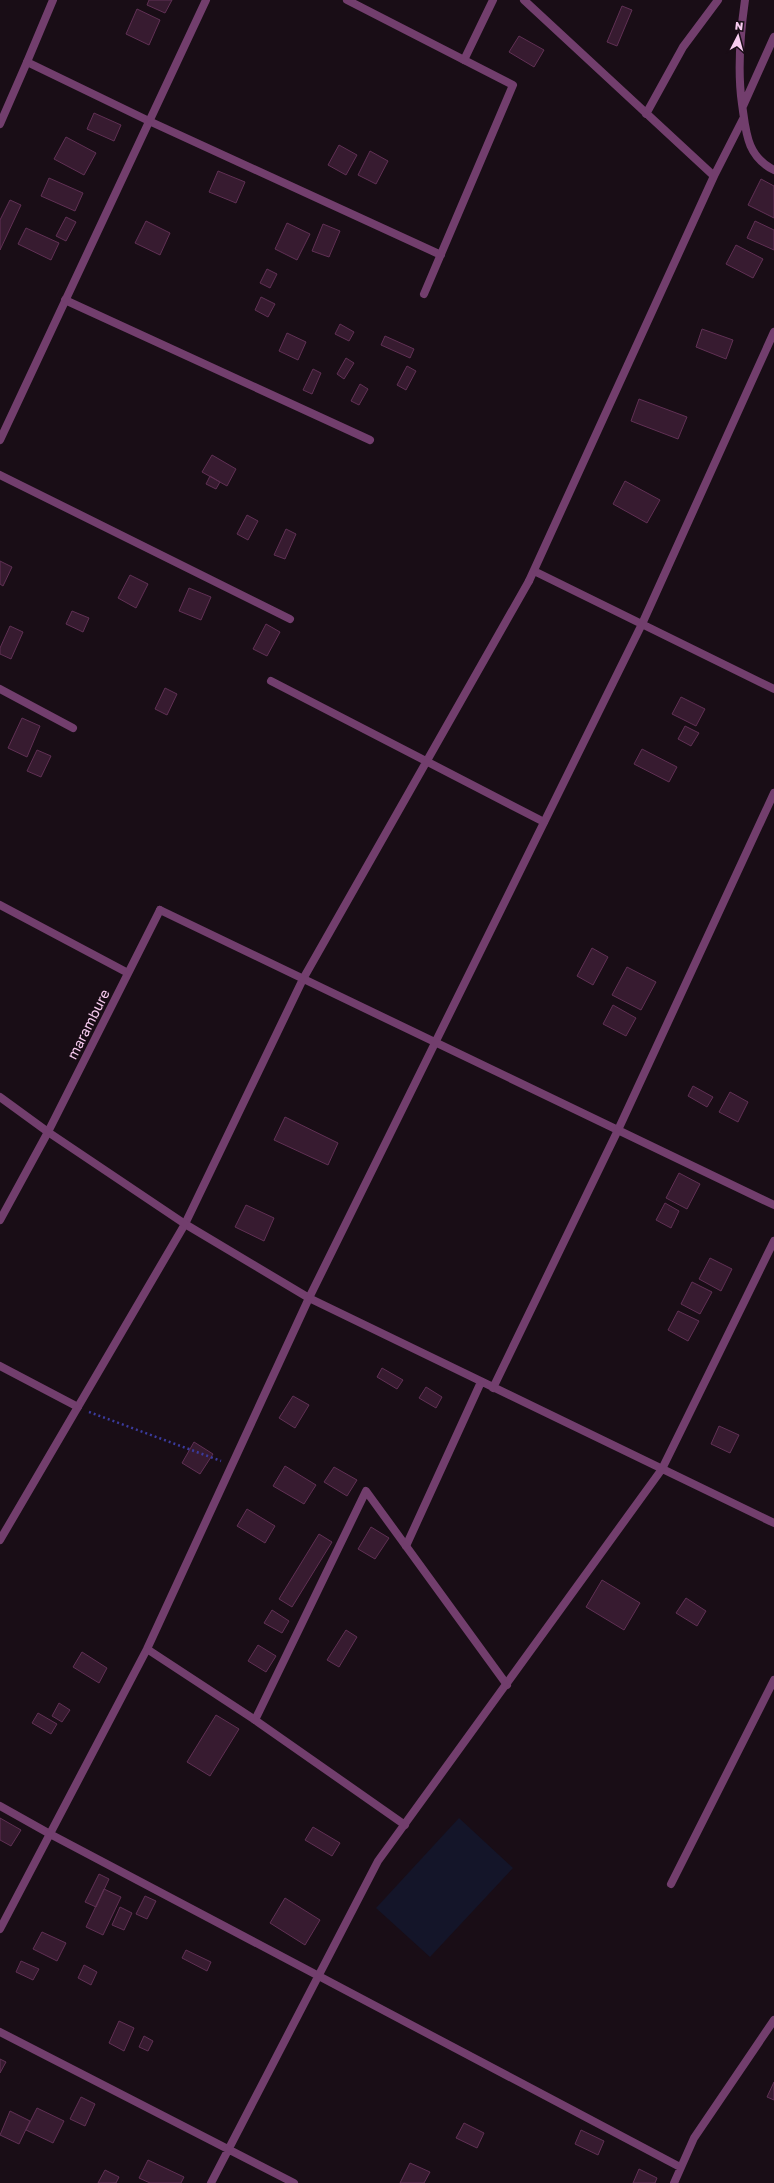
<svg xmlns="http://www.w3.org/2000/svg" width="774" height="2183" font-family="'Golos Text',sans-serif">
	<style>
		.green { fill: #141529 }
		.building { fill: #371b30; stroke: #603054 }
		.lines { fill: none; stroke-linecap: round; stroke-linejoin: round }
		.path { stroke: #3b3b9d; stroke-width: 2.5; stroke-dasharray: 2 3; stroke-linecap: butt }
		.service { stroke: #723e6d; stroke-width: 8 }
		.minor { stroke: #723e6d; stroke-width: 8 }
		.labels { text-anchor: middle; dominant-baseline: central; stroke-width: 3; stroke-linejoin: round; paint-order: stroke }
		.street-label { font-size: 14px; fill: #f8ccf0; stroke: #190d16 }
	</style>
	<rect width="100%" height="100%" fill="#190d16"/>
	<path class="green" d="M459 1818 513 1868 430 1957 376 1908Z"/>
	<path class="building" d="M149 0H172L165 13 147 5Z
		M622 6 632 10 617 46 607 42Z
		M137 9 160 20 149 45 126 34Z
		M519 36 544 50 534 67 509 52Z
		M94 113 121 125 114 141 87 129Z
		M66 137 96 153 84 175 54 159Z
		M339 145 357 155 346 175 328 165Z
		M370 151 388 161 376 184 358 175Z
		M218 171 245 182 236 203 209 192Z
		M49 178 83 193 75 211 41 196Z
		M761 179 774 186V218L748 205Z
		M10 200 21 205 0 250V220Z
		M66 217 76 222 66 241 56 236Z
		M146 221 170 233 160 255 135 243Z
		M755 221 774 230V250L747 238Z
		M287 223 310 234 297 260 275 249Z
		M323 224 340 231 329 257 312 251Z
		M26 228 59 243 51 260 18 244Z
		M736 245 763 259 753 278 726 264Z
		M267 269 277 274 270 288 260 283Z
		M261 297 275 304 268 317 255 310Z
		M340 324 354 332 349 341 335 334Z
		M702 329 733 340 726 359 696 347Z
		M287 333 306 342 298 360 279 351Z
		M385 336 414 349 410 358 381 345Z
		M346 358 354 363 344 379 337 374Z
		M407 366 416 371 406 390 397 385Z
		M313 369 321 373 312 394 303 390Z
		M360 384 368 389 359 405 351 401Z
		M639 399 687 417 678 439 631 421Z
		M212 455 236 469 227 486 202 472Z
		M210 476 220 482 216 489 206 484Z
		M625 481 660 500 647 523 613 504Z
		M247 515 258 521 248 540 237 534Z
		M286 529 296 534 285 559 274 555Z
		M0 561 12 567 3 586 0 584Z
		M130 575 148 584 136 608 118 598Z
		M189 588 211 597 201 620 179 611Z
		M72 611 89 618 83 632 66 624Z
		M266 624 280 632 267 656 253 649Z
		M10 626 23 632 11 659 0 654V648Z
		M165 688 177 694 167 715 155 709Z
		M681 697 705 709 696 726 672 714Z
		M22 718 40 726 27 757 8 748Z
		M685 726 699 733 691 746 678 739Z
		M642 749 677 767 669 782 634 764Z
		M37 750 51 756 41 777 27 771Z
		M592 948 608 957 593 985 577 976Z
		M627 967 656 982 641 1010 612 995Z
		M613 1005 636 1018 626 1036 603 1024Z
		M693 1086 713 1097 707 1107 688 1096Z
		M730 1092 748 1102 738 1122 719 1112Z
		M285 1117 338 1143 328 1165 274 1140Z
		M679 1173 700 1184 687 1209 666 1198Z
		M665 1203 679 1211 671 1228 656 1220Z
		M246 1205 274 1218 264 1241 235 1227Z
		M710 1258 732 1269 721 1291 699 1279Z
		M692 1282 712 1292 700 1314 681 1304Z
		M678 1311 699 1321 688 1341 668 1330Z
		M382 1368 403 1380 397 1389 377 1377Z
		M426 1387 442 1397 436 1408 419 1398Z
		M293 1396 309 1405 295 1428 279 1418Z
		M719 1426 739 1435 730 1453 711 1444Z
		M194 1442 213 1454 200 1474 182 1463Z
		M285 1466 316 1485 304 1504 273 1486Z
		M334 1467 357 1480 347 1496 324 1482Z
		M247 1509 275 1526 265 1543 237 1526Z
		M371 1527 389 1538 375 1559 358 1549Z
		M319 1534 332 1542 292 1607 279 1599Z
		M602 1580 640 1603 624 1630 586 1607Z
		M686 1598 706 1611 697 1626 676 1613Z
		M272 1610 289 1621 282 1633 264 1623Z
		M346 1630 357 1637 339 1667 327 1660Z
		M258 1645 276 1656 266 1672 248 1661Z
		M82 1652 107 1668 99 1683 73 1667Z
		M59 1703 70 1710 62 1722 52 1716Z
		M38 1713 57 1724 51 1734 32 1723Z
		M216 1715 239 1729 210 1776 187 1762Z
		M0 1818 21 1830 11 1846 0 1840Z
		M313 1827 340 1843 332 1856 305 1840Z
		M99 1874 109 1879 96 1907 85 1902Z
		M104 1889 121 1897 103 1935 86 1927Z
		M145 1896 156 1901 147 1919 136 1914Z
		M285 1898 320 1920 305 1945 270 1923Z
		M120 1907 132 1913 124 1930 112 1925Z
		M42 1932 66 1943 57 1961 33 1949Z
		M186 1950 211 1962 207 1971 182 1958Z
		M21 1961 39 1969 33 1980 16 1972Z
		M84 1965 97 1972 91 1985 78 1978Z
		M119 2021 134 2028 124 2051 109 2043Z
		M144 2036 153 2041 148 2051 139 2047Z
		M0 2059 6 2062 0 2073Z
		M774 2082V2100L767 2097Z
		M81 2097 95 2104 85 2126 70 2119Z
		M37 2108 64 2121 53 2143 26 2130Z
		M10 2111 30 2121 19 2144 0 2135Z
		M464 2123 484 2133 477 2148 456 2138Z
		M581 2130 604 2141 598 2155 575 2144Z
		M148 2160 184 2177 181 2183H150L139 2178Z
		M410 2163 430 2172 424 2183H400Z
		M639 2169 657 2178 655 2183H633Z
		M105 2170 119 2177 116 2183H98Z"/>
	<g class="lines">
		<path class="path" d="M89 1412 221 1461"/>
		<path class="service" d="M53 0 27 62 149 121 441 255
			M347 0 513 85 424 294
			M65 300 370 440
			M0 475 290 619
			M271 681 544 822
			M0 689 73 728
			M0 905 128 973
			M0 1220 48 1132 160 910
			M0 1540 185 1224 303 979 529 581
			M255 1720 366 1491 507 1685
			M0 1806 50 1834
			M671 1884 774 1680"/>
		<path class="minor" d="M524 0 714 176
			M745 0C740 35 737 69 742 104 746 131 746 156 774 170
			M464 60 493 0
			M743 106 774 37
			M646 114 683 47 718 0
			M0 124 27 62
			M0 440 206 0
			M534 571 774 689
			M529 581 714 176 743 119
			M160 910 774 1205
			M0 1097 48 1132 185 1224 309 1298 774 1523
			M0 1366 78 1407
			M493 1388 618 1130 774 793
			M406 1546 481 1382
			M147 1649 255 1720 405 1825
			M50 1834 680 2167
			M0 1929 147 1649 309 1298 642 624 774 332
			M0 2032 294 2183
			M211 2183 378 1861 662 1469 774 1241
			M674 2183 694 2138 774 2020"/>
	</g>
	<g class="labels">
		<g class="street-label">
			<text transform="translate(88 1024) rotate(-63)">marambure</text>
		</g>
	</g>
	<g transform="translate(738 36) rotate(6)" stroke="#190d16" stroke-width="3" paint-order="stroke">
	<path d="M0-3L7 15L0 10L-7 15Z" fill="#f8ccf0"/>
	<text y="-6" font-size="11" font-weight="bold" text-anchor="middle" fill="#f8ccf0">N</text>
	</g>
</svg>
